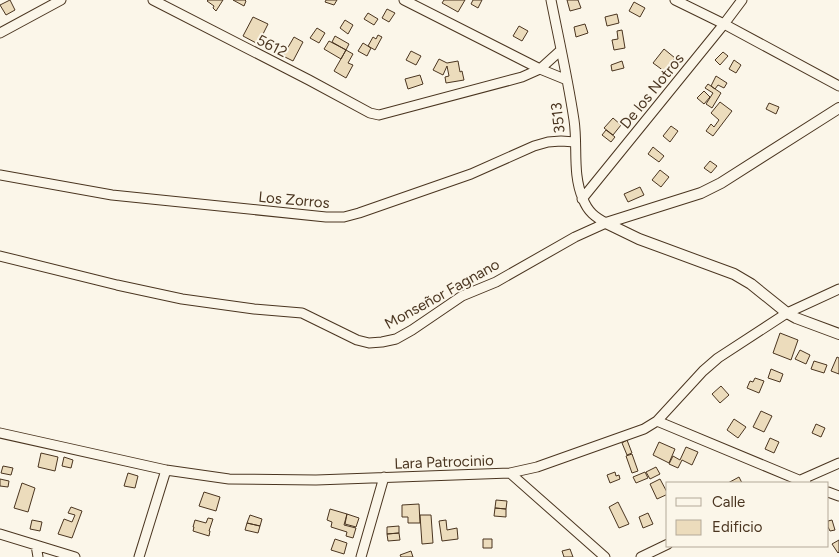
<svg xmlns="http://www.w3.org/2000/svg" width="839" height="557" font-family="Figtree,sans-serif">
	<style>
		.building { fill: #ecdcbc; stroke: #4a3520 }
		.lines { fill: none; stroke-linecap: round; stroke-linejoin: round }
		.minor-casing { stroke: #4a3520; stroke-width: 11 }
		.tertiary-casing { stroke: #4a3520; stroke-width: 12 }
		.minor { stroke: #fbf6e9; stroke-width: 9 }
		.tertiary { stroke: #fbf6e9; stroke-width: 10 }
		.labels { text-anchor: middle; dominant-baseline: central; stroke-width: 4; stroke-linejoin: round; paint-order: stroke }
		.street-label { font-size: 15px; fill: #4a3520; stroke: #fbf6e9 }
	</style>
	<rect width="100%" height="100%" fill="#fbf6e9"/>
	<path class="building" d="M10 0 15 10 6 15 0 5Z
		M208 0H223L216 11 213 8 214 6 207 1Z
		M233 0H245L246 1 244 6Z
		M326 0H337L334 5 325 2Z
		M444 0H465L458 12 442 3Z
		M473 0H482L478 8 471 4Z
		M567 0H578L581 8 570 11Z
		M634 2 645 8 640 17 629 11Z
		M387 9 395 13 389 22 382 18Z
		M368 13 378 19 374 25 364 19Z
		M617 14 619 23 607 26 605 17Z
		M253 17 268 24 258 44 243 36Z
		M345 20 353 25 348 34 340 28Z
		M585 24 588 33 576 37 574 27Z
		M519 26 528 31 522 41 513 36Z
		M317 28 325 33 319 43 310 38Z
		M622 30 625 48 614 50 612 40 618 39 617 31Z
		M378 35 382 37 375 50 368 46 373 37 376 39Z
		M335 36 349 44 346 50 332 42Z
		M294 37 303 42 293 61 283 56Z
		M329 41 346 50 341 59 324 49Z
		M363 43 371 48 367 56 358 51Z
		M664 49 675 58 664 71 653 63Z
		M346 50 353 54 348 63 353 65 346 78 334 71Z
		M411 51 421 56 416 65 406 60Z
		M723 52 728 56 720 65 715 60Z
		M439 59 447 63 458 61 460 72 462 71 464 80 446 83 445 77 449 76 447 66 443 75 433 70Z
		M734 60 741 65 736 73 729 69Z
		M622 61 624 68 612 71 611 65Z
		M420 75 423 84 408 89 405 79Z
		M716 76 727 83 724 88 718 85 715 89 711 86Z
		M708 84 721 93 712 108 706 104 713 93 705 88Z
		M704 91 710 97 704 104 697 98Z
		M720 102 732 111 713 136 706 131 711 124 714 127 719 120 711 113Z
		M769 103 779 107 776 114 766 109Z
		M613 118 621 125 613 135 604 128Z
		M671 126 678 131 670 142 663 136Z
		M606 130 615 137 611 142 602 135Z
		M653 147 664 156 659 162 648 154Z
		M710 161 717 166 711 173 704 168Z
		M660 170 669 177 661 187 652 180Z
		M640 187 644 195 628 202 624 194Z
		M780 333 798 340 791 360 773 353Z
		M800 350 810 355 806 364 795 359Z
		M837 357 839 358V374L831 371Z
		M814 361 827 365 824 373 811 369Z
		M771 369 783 374 780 382 768 378Z
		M755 378 764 381 759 393 747 388 750 381 753 382Z
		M721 386 729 395 720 403 712 394Z
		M761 411 772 416 764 432 753 427Z
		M734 419 746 427 738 438 727 430Z
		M816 424 825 428 821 437 812 433Z
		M770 438 779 442 774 453 765 449Z
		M627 440 632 453 627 455 622 443Z
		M659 442 675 449 669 463 653 455Z
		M686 447 698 452 692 465 682 460 678 468 669 464 673 456 680 460Z
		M41 453 58 457 55 471 38 467Z
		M632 454 638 471 632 473 626 456Z
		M64 457 73 460 71 468 62 466Z
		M3 466 13 468 11 475 1 473Z
		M656 467 660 474 650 479 646 472Z
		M615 472 616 476 619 475 620 479 610 483 607 475Z
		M645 472 648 478 636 483 633 477Z
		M128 473 138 476 135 488 124 486Z
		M739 477 742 483H728Z
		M0 479 9 481 8 487 0 486Z
		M660 479 668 494 657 499 650 484Z
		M22 483 35 488 28 512 14 508Z
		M204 492 220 497 216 511 199 506Z
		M496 500 507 501 506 509 495 508Z
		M618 502 629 524 619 528 609 507Z
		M419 504 420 523H408V517H402V505Z
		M71 507 82 511 72 538 58 534 64 519 72 522 75 515 68 513Z
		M495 508 506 509V517L494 516Z
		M330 509 347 514 344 525 356 528 353 538 346 536 347 532 331 527 332 522 327 520Z
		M648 513 653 524 643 528 639 517Z
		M347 514 359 518 356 527 345 524Z
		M250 515 262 519 260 526 247 523Z
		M420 515H431L433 543 422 544Z
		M208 518 213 519 209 531H210L209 536 193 531 194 527H193L195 520 206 523Z
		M32 520 42 522 40 531 30 529Z
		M446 520 447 530 457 528 458 539 442 541 439 521Z
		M832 520 835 530 830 531 828 527V521Z
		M247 523 260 526 258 533 245 530Z
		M399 526V533L387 534V527Z
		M399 533 400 540 388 541 387 534Z
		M335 539 347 543 344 554 331 550Z
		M483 539H492V548H483Z
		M839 540V552L838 553 832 544Z
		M570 549 573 557H564L562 551Z
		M411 551 413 557H401L400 555Z"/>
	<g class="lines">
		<g class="minor-casing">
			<path id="minor" d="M153 0 309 80 370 113 379 115 522 77 540 69 561 50
				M404 0 540 69 567 80
				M551 0C559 40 568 80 574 120 578 146 572 174 583 199 588 212 595 217 606 223
				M675 0 724 24 839 86
				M0 33 61 0
				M0 175 112 195 326 217H344L359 213 471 174 534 146 548 142 561 141 575 142
				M582 199 724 24 742 0
				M0 256 117 285 182 299 254 309 302 313 357 340 369 343 382 342 396 339 412 330 462 296 496 282 575 237 606 223
				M657 421 806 483
				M0 433 166 470 229 479 316 480 510 473 537 467 644 429 657 421 703 371 718 358 787 313 839 289
				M510 473 605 557
				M796 482 839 463
				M828 492 839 496
				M0 534 75 557
				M36 545 38 557
				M139 557 166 470
				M361 557 384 477
				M641 557 668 544"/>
		</g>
		<g class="tertiary-casing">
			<path id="tertiary" d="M606 223 701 193 721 183 839 108
				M606 223 639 239 734 274 751 284 787 313 796 318 839 334"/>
		</g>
		<use href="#minor" class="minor"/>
		<use href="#tertiary" class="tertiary"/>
	</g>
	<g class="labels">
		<g class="street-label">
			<text transform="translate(272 46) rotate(27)">5612</text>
			<text transform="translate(652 91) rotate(-51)">De los Notros</text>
			<text transform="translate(558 118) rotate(-97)">3513</text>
			<text transform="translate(294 200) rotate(5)">Los Zorros</text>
			<text transform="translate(442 294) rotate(-29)">Monseñor Fagnano</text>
			<text transform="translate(444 462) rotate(-2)">Lara Patrocinio</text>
		</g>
	</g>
	<rect x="666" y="482" width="162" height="65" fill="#fbf6e9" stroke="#b4a999"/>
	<rect x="676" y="498" width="25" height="8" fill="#fbf6e9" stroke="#b4a999"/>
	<text x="712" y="507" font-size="15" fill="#4a3520">Calle</text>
	<rect x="676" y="520" width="25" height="15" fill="#ecdcbc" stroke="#b4a999"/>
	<text x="712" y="532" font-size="15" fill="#4a3520">Edificio</text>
</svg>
